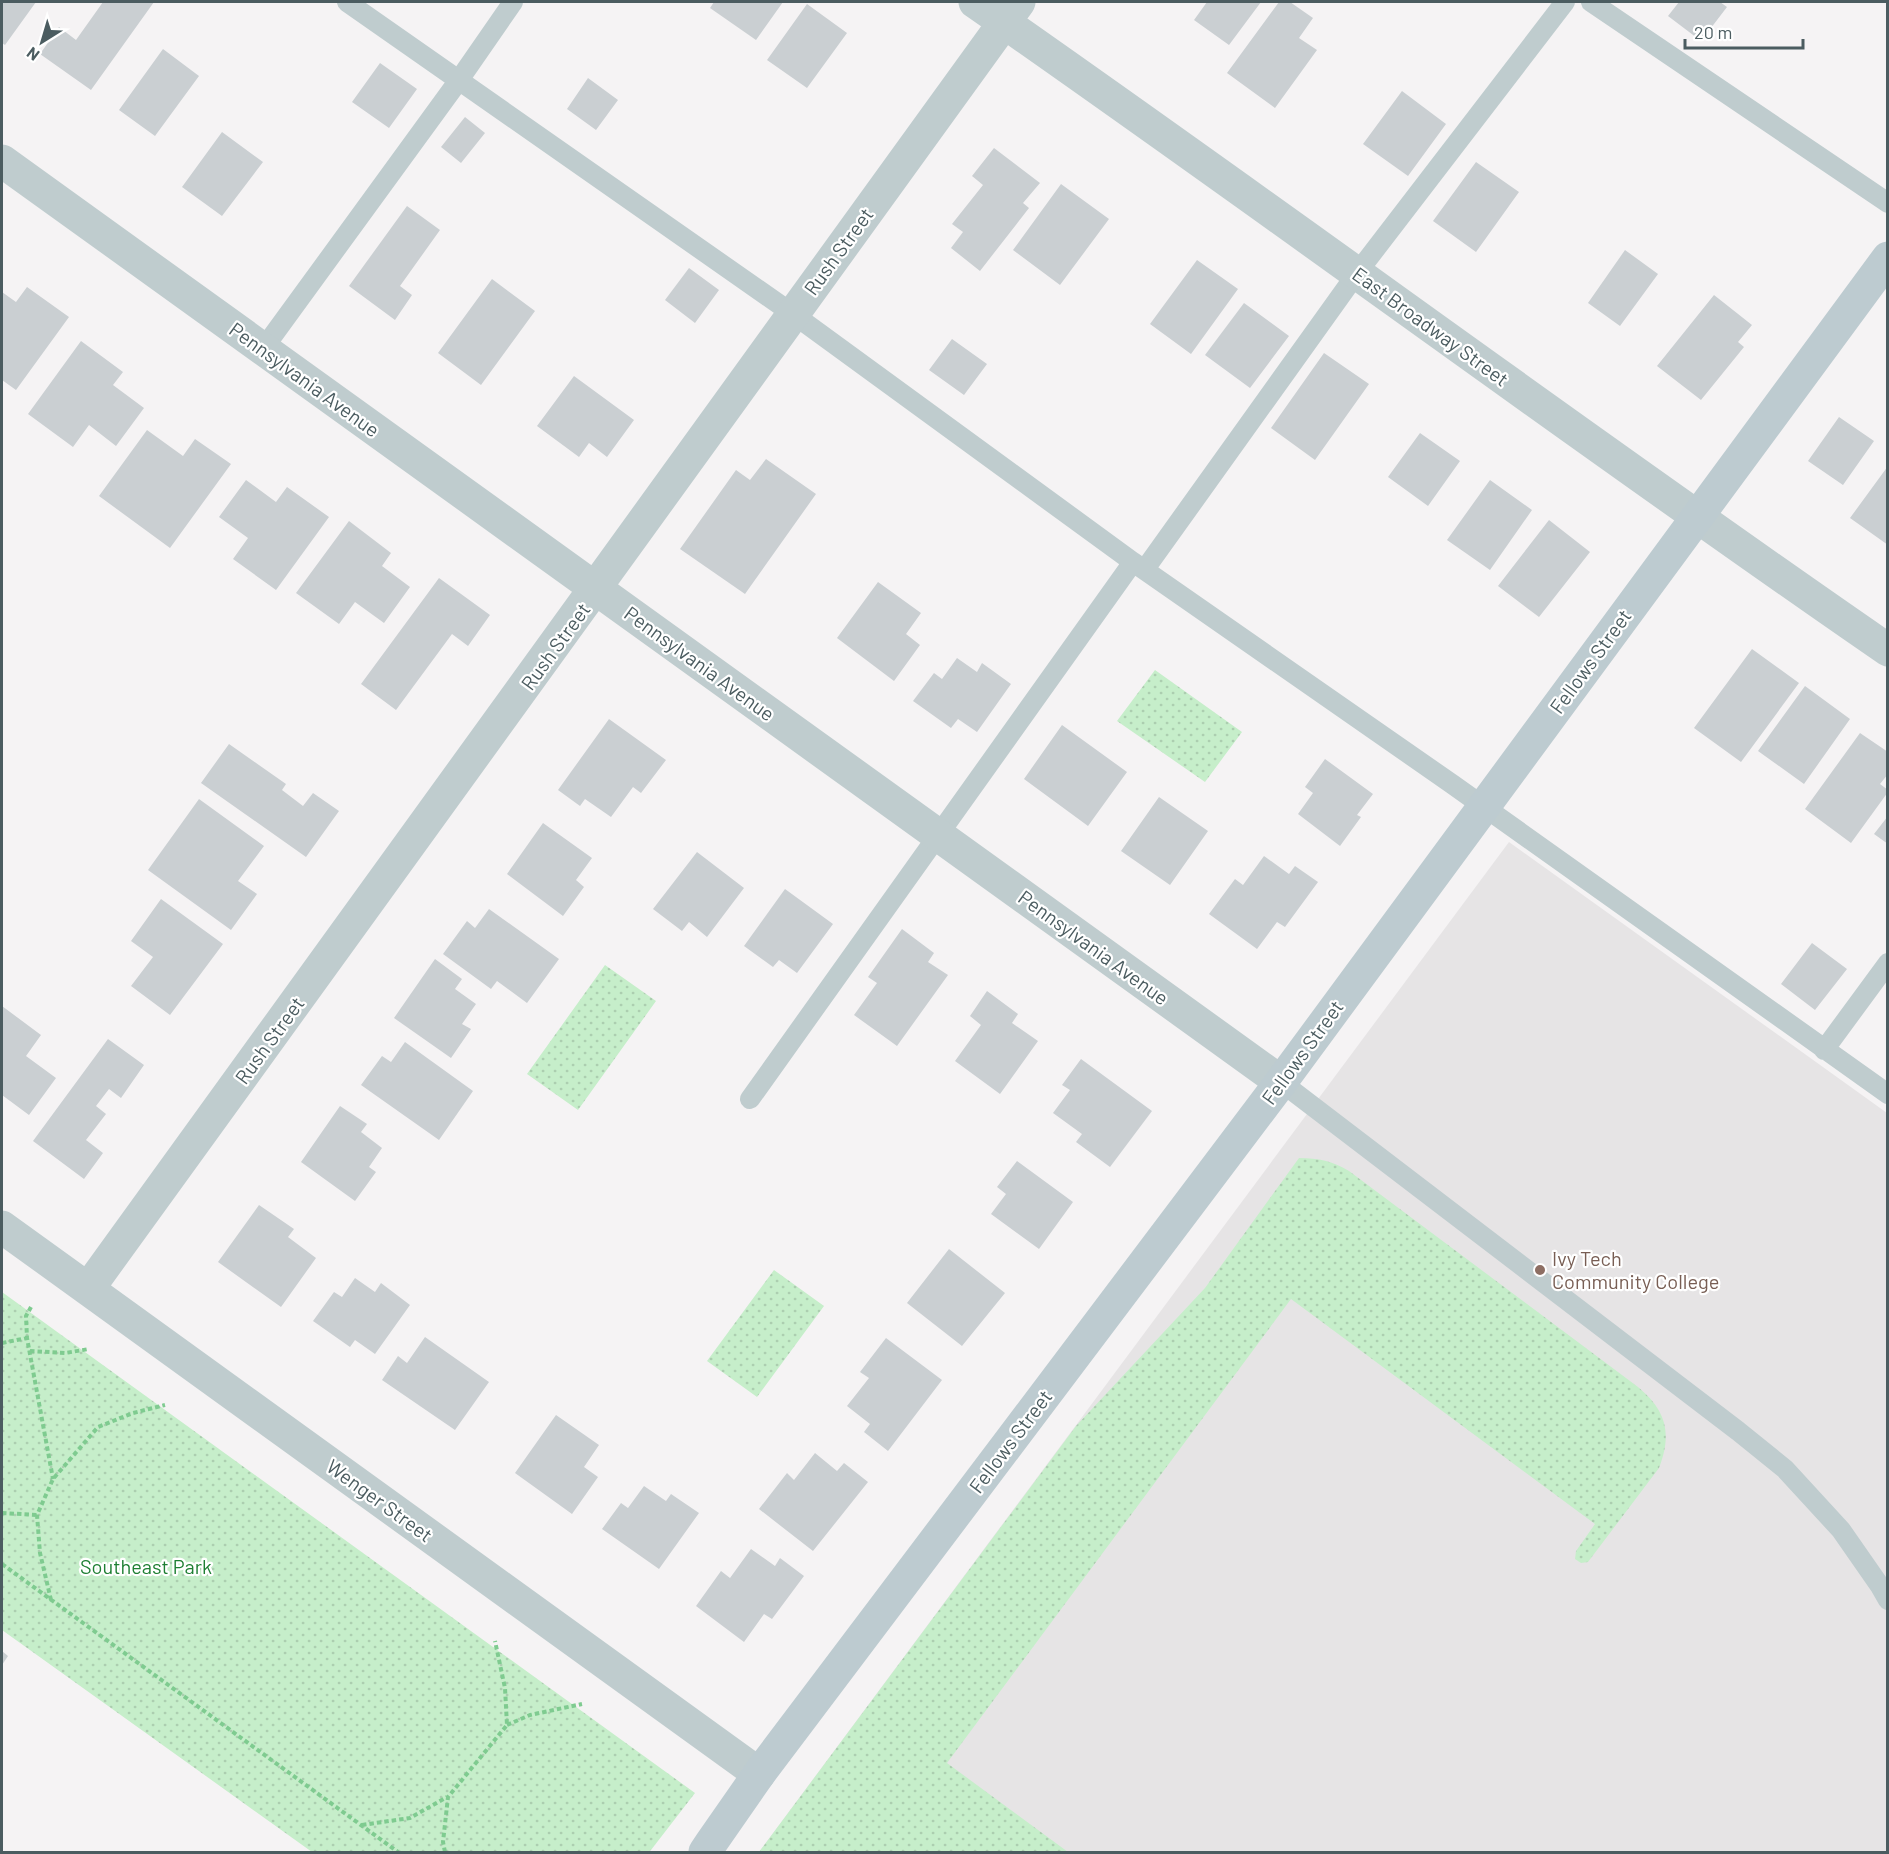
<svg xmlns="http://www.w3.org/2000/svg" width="1889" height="1854" font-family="Barlow,sans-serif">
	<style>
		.education { fill: #e6e4e5 }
		.grass { fill: url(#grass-dots) }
		.building { fill: #cacfd2 }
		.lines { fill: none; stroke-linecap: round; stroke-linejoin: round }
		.path { stroke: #7fcb90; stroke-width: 4; stroke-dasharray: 4.5 3; stroke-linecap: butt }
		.lane { stroke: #bfccce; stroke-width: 20 }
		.street { stroke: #bfccce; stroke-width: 33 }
		.secondary { stroke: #bdcbd0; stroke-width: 33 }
		.education-dot { fill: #8d6e63; stroke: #fff; stroke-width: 2 }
		.labels { text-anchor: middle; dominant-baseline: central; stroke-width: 4.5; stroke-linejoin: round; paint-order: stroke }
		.street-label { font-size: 20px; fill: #4b5c60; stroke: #fff }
		.education-label { font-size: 20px; fill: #785e54; stroke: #fff; text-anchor: start }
		.park-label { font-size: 20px; fill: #1e7f33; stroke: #fff }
	</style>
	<defs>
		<pattern id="grass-dots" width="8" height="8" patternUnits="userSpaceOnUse" patternTransform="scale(1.5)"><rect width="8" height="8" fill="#c6eeca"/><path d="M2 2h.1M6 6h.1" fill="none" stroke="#acceb0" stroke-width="1.8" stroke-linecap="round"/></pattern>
	</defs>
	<rect width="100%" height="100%" fill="#f5f3f4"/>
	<path class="education" d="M1509 842 1887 1113V1852H759Z"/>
	<path class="grass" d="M1155 670 1242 732 1205 782 1117 721Z
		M605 965 656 1001 578 1110 527 1074Z
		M1299 1158C1319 1158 1332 1161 1349 1171L1638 1387C1667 1411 1672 1434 1659 1468L1588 1562 1581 1563 1575 1559 1576 1551 1595 1524 1291 1299 947 1763 1068 1852H759L1076 1426 1205 1288Z
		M774 1270 824 1306 757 1397 707 1361Z
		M2 1292 695 1793 651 1850 648 1852H312L2 1630Z"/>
	<path class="building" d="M2 2H36L5 45 2 43Z
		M103 2H154L91 90 40 54 59 27 76 40Z
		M714 2H783L756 40 710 8Z
		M1207 2H1261L1229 45 1194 20Z
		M1279 2H1290L1313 18 1299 38 1317 50 1275 108 1227 73Z
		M1679 2H1720L1727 7 1701 41 1668 16Z
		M807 4 847 33 807 88 767 60Z
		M163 49 199 76 155 136 119 110Z
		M380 63 417 89 389 128 352 102Z
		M588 78 618 100 596 130 567 109Z
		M1402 91 1446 124 1408 176 1363 144Z
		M465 117 485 133 461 163 441 147Z
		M222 132 263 162 222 216 182 187Z
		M994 148 1040 183 1023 203 1029 208 980 271 951 248 963 232 952 224 983 185 972 176Z
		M1476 162 1519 192 1476 252 1433 221Z
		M1061 184 1109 219 1060 285 1013 250Z
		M407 206 440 230 400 286 412 295 395 320 349 286Z
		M1625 250 1658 274 1620 326 1588 303Z
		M1197 260 1238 289 1191 354 1150 324Z
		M689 268 719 290 695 323 665 300Z
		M492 279 535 311 481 385 438 353Z
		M27 287 69 317 16 390 2 380V292L16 302Z
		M1714 295 1752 325 1738 342 1744 347 1701 400 1657 366Z
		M1244 303 1289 336 1250 388 1205 355Z
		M952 339 987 364 964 395 929 370Z
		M81 341 123 372 113 385 144 408 116 446 89 425 73 447 28 414Z
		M1324 353 1369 384 1315 460 1271 428Z
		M574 376 634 420 607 457 589 443 579 457 537 426Z
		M1839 417 1874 441 1843 485 1808 461Z
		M147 430 183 456 195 439 231 464 170 548 99 496Z
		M1420 433 1460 461 1428 506 1388 477Z
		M766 459 816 494 745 594 680 549 736 470 750 480Z
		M1888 466V545L1850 518Z
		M246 480 276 502 287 487 329 517 276 590 233 559 248 538 219 517Z
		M1490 480 1532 510 1490 570 1447 540Z
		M1549 520 1590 552 1539 617 1498 586Z
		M349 521 391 553 382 566 410 587 384 623 355 602 339 624 296 593Z
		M439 578 490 615 468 646 452 634 396 710 361 684Z
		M878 582 921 613 906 634 920 645 894 681 837 638Z
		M1752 649 1799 683 1741 762 1694 728Z
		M957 658 977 672 982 663 1011 684 977 732 958 719 951 728 913 701 934 673 942 679Z
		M1805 686 1850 719 1804 784 1758 751Z
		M609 719 666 760 641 793 633 787 611 817 585 799 580 806 558 790Z
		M1062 725 1127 772 1088 826 1024 779Z
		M1860 733 1888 752V774L1880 784 1888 790V792L1851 843 1805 809Z
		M229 744 286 784 282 790 303 806 313 793 339 811 306 857 201 783Z
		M1325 759 1373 794 1357 815 1361 817 1340 846 1298 814 1313 793 1305 787Z
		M1159 797 1208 831 1170 885 1121 851Z
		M199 799 264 846 238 881 257 894 231 930 148 870Z
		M1888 816V844L1874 834Z
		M543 823 592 858 576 880 584 887 563 916 507 874Z
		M697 852 744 888 707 937 689 922 682 931 653 909Z
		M1264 856 1289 874 1295 866 1318 882 1285 927 1277 922 1257 949 1209 914 1235 879 1243 885Z
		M785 889 833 924 797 973 779 960 773 967 744 946Z
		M161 899 223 944 170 1015 131 986 153 957 131 941Z
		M489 909 559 959 527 1003 497 981 491 989 443 954 467 921 475 928Z
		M902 929 934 953 928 962 948 975 897 1046 854 1015 877 983 868 977Z
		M1812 943 1847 969 1815 1010 1781 984Z
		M435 959 462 979 455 989 476 1004 462 1024 471 1029 451 1058 394 1018Z
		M987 991 1018 1014 1012 1023 1038 1041 1000 1094 955 1061 981 1025 970 1016Z
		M2 1006 41 1035 26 1056 56 1078 29 1115 2 1095Z
		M108 1039 144 1065 121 1098 109 1089 96 1106 106 1114 86 1140 103 1153 84 1179 33 1141Z
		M405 1042 473 1091 439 1140 361 1085 382 1056 391 1062Z
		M1081 1059 1152 1111 1110 1167 1076 1142 1082 1134 1053 1113 1070 1090 1062 1085Z
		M340 1106 367 1124 361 1132 382 1148 369 1167 376 1172 355 1201 301 1162Z
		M1017 1161 1073 1202 1039 1249 991 1214 1006 1194 997 1187Z
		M259 1205 294 1229 288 1237 316 1258 281 1307 218 1262Z
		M949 1249 1005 1293 962 1346 907 1303Z
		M355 1278 375 1292 381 1283 410 1305 375 1354 355 1340 350 1347 313 1321 334 1292 342 1297Z
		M425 1337 489 1382 455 1430 382 1380 398 1356 407 1363Z
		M886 1338 942 1380 888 1451 864 1432 870 1424 847 1406 869 1378 860 1372Z
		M556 1415 599 1445 584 1467 598 1477 572 1514 515 1473Z
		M815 1453 837 1471 844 1463 868 1482 813 1551 759 1509 787 1473 794 1480Z
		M644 1486 666 1501 671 1494 699 1513 659 1569 602 1529 621 1503 628 1508Z
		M751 1549 775 1566 780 1558 804 1576 772 1619 764 1614 744 1642 696 1606 721 1571 730 1578Z
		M2 1651 8 1656 2 1665Z"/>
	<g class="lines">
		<path class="path" d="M31 1307 26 1316 27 1338 53 1479
			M2 1343 27 1338
			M30 1351 65 1353 89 1349
			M2 1513 37 1515
			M2 1564 398 1852
			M51 1600 40 1553 37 1515 53 1479 98 1427 133 1413 165 1405
			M507 1725 530 1715 582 1704
			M362 1825 410 1818 447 1797
			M445 1852 443 1842 448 1797 507 1725 505 1688 495 1641"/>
		<path class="lane" d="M347 2 793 314 1133 562 1452 784 1888 1094
			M1591 2 1888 203
			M263 349 459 80 513 2
			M1145 569 1357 273 1565 2
			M1824 1050 1888 963
			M1281 1082 1738 1431 1785 1469 1841 1530 1880 1586 1888 1600
			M750 1099 1133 562"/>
		<path class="street" d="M975 2C1281 215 1580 438 1888 650
			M2 161 1281 1082
			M2 1227 759 1774
			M88 1289 1019 2"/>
		<path class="secondary" d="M705 1852 711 1843 759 1774 1281 1082 1888 258"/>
	</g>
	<circle class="education-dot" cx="1540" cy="1270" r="6"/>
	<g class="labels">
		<g class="street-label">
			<text transform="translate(838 251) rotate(-54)">Rush Street</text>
			<text transform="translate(1431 326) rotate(36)">East Broadway Street</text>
			<text transform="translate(305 379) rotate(36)">Pennsylvania Avenue</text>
			<text transform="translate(555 646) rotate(-54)">Rush Street</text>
			<text transform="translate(1590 661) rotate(-54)">Fellows Street</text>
			<text transform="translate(700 663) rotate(36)">Pennsylvania Avenue</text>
			<text transform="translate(1094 947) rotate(36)">Pennsylvania Avenue</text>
			<text transform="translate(269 1040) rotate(-54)">Rush Street</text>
			<text transform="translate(1302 1052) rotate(-54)">Fellows Street</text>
			<text transform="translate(1010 1441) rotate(-53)">Fellows Street</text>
			<text transform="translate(380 1500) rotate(36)">Wenger Street</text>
		</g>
		<g class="education-label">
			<text x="1552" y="1258">Ivy Tech<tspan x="1552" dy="23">Community College</tspan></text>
		</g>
		<g class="park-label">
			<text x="146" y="1566">Southeast Park</text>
		</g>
	</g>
	<rect width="1889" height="1854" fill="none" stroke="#4b5c60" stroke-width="6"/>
	<g transform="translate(42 42) rotate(217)" stroke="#ffffff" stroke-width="4.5" paint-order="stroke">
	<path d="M0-4.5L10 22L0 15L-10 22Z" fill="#4b5c60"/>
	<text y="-9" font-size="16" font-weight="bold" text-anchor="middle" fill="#4b5c60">N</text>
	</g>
	<path d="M1685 39v9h118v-9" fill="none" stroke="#4b5c60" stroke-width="3"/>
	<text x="1694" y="39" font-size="18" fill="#4b5c60" stroke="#ffffff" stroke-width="4.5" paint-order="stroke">20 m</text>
</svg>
